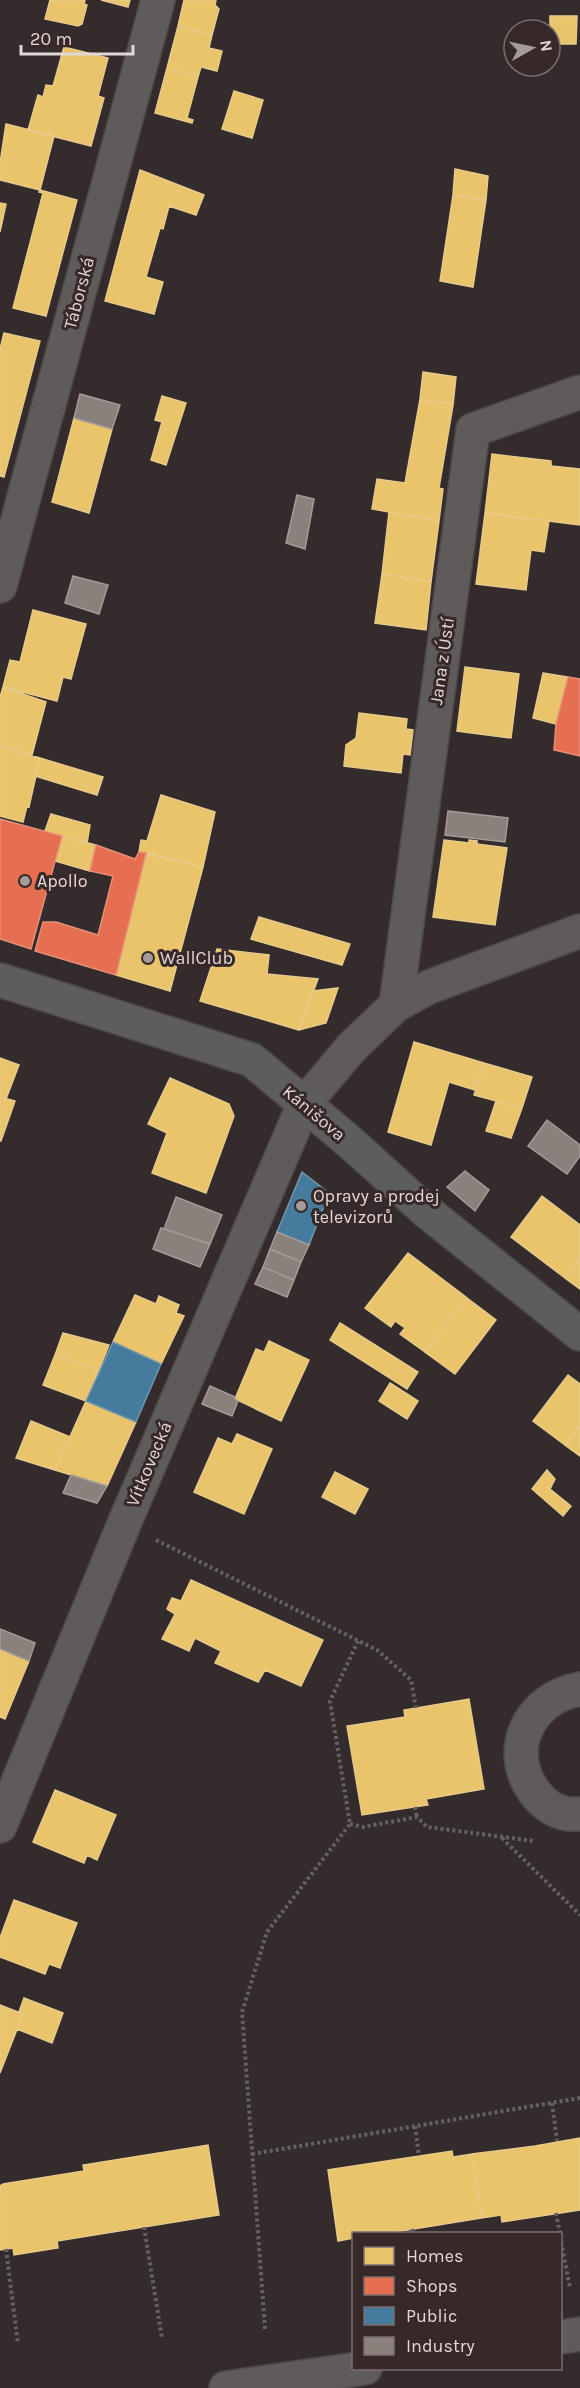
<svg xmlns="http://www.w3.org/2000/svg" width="580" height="2388" font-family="Karla,sans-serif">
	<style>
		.homes { fill: #e9c46a; stroke: #e7ca8b; stroke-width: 1.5 }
		.shops { fill: #e76f51; stroke: #e58e79; stroke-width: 1.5 }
		.public { fill: #457b9d; stroke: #7497ae; stroke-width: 1.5 }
		.industry { fill: #8a817c; stroke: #a49b97; stroke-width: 1.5 }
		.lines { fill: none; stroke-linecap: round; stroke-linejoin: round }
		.street-casing { stroke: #4e4747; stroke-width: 36 }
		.secondary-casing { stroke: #4e4747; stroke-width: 36 }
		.path { stroke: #666161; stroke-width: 4; stroke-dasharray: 3 3; stroke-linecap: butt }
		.street { stroke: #605b5b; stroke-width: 33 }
		.secondary { stroke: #5e5d5e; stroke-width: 33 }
		.poi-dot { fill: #a49b9b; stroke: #372829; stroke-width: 2 }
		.labels { text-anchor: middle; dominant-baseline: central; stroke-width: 6; stroke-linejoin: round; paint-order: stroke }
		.street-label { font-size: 18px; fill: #e1d7d7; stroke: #372829 }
		.poi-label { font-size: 18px; fill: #e1d7d7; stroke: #372829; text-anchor: start }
	</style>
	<rect width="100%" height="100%" fill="#342c2c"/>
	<path class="homes" d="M50 0H85L84 4 87 5 82 24 78 26 45 19Z
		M101 0H130L128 7Z
		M184 0H216L215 5 219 9 212 35 178 26Z
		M550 16H577L576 44H550Z
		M178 26 212 35 209 48 222 51 217 71 201 67 198 77 167 68Z
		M64 47 108 58 98 96 104 98 91 146 28 130 38 95 43 97 46 85 53 86Z
		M167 68 198 77 187 118 193 120 192 123 155 113Z
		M234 91 263 100 252 138 222 129Z
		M6 124 54 136 40 190 0 180V163Z
		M455 169 488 176 486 200 453 195Z
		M140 170 204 195 196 215 169 206 163 229 160 228 146 277 163 282 154 314 105 301Z
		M40 190 77 200 46 316 13 308 43 193 39 192Z
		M453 195 486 200 473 287 440 281Z
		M0 203 6 204 0 232Z
		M4 333 40 341 4 477 0 476V349Z
		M423 372 456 377 453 405 420 399Z
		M162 396 186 403 166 465 151 460 162 422 155 420Z
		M420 399 453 405 439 488 443 489 439 521 372 509 377 479 405 483Z
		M74 418 112 429 89 513 52 502Z
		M492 454 551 461V466L580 469V525L485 513Z
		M389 512 439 521 431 582 382 574Z
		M485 513 549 521 544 552 531 550 526 590 476 584Z
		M382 574 431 582 426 630 375 623Z
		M33 610 86 624 71 679 63 677 57 701 3 687 10 660 20 662Z
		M465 667 519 674 511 738 457 731Z
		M543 673 568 677 556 724 533 718Z
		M3 687 46 702 32 755 0 746V697Z
		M359 713 407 719 406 729 413 730 410 755 403 754 401 773 344 766 346 745 356 738Z
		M0 746 40 758 29 807 27 806 23 822 0 816Z
		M40 758 103 777 97 795 35 776Z
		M161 795 215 812 203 867 139 852 141 840 147 841Z
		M51 814 90 825 87 843 45 831Z
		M62 836 96 845 90 871 55 861Z
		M444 840 469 843V840L477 841V844L507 848 495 925 433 917Z
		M146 853 203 867 170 991 116 975Z
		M259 917 350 944 342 965 251 939Z
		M217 949 269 955 267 974 318 979 299 1030 200 1001Z
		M338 988 326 1023 299 1030 313 991Z
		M414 1042 484 1063 475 1090 449 1082 431 1145 388 1132Z
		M0 1058 19 1065 6 1099 0 1097Z
		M484 1063 532 1077 522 1108 474 1095Z
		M170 1078 229 1104 234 1116 206 1193 152 1173 167 1133 148 1124Z
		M0 1097 15 1101 1 1141H0Z
		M496 1101 522 1108 511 1138 486 1131Z
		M542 1196 580 1225V1258L565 1278 511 1237Z
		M408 1253 467 1298 425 1352 400 1334 405 1328 395 1321 391 1327 365 1308Z
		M580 1258V1289L565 1278Z
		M135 1295 156 1304 159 1296 179 1305 176 1313 184 1316 161 1364 113 1342Z
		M467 1298 496 1320 455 1374 425 1352Z
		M340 1323 418 1372 407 1389 330 1340Z
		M63 1333 109 1345 99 1370 55 1355Z
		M269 1341 309 1360 281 1421 235 1399 256 1349 264 1352Z
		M55 1355 99 1370 86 1401 43 1385Z
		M568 1375 580 1384V1425L565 1445 533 1421Z
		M390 1383 418 1401 407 1419 379 1401Z
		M86 1401 136 1422 107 1486 55 1470Z
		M31 1421 70 1437 55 1470 16 1458Z
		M580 1425V1456L565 1445Z
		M237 1434 272 1449 244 1514 194 1492 218 1438 232 1444Z
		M547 1470 555 1479 550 1489 571 1506 563 1516 532 1489Z
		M335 1472 368 1489 355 1514 322 1497Z
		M191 1580 323 1640 301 1686 265 1670 258 1682 215 1663 221 1651 195 1638 189 1651 162 1639 175 1614 167 1609 172 1598 181 1601Z
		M0 1649 29 1661 5 1719 0 1717Z
		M469 1699 484 1789 426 1799 428 1805 362 1815 347 1726 405 1717 404 1710Z
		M55 1790 116 1815 97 1860 87 1855 84 1863 33 1842Z
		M14 1900 77 1923 60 1968 49 1964 45 1974 0 1957V1938Z
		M24 1998 63 2013 52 2043 17 2029 23 2014 19 2012Z
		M0 2005 23 2014 0 2073Z
		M580 2138V2210L502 2222 501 2215 482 2218 472 2154 535 2146Z
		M208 2145 219 2215 57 2241 58 2248 14 2255 13 2248 0 2250V2186L3 2184 84 2171 83 2165Z
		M452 2151 453 2157 472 2154 482 2218 383 2234H354V2238L338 2241 328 2170Z"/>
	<path class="shops" d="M568 677 580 679V756L554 750 556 724Z
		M0 819 62 836 31 949 0 939Z
		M96 845 135 859 139 852 146 853 116 975 35 951 43 922H56L98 935 113 876 90 871Z"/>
	<path class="public" d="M302 1172 329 1193 309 1245 277 1232Z
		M113 1342 161 1364 136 1422 86 1401Z"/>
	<path class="industry" d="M80 394 120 405 112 429 74 418Z
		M297 495 314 499 305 549 286 543Z
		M73 576 108 585 99 614 65 603Z
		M448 811 508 818 505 842 445 835Z
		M547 1120 580 1145V1156L567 1174 528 1146Z
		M465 1171 489 1190 475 1211 447 1187Z
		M176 1197 222 1215 210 1244 164 1229Z
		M161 1228 210 1244 200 1267 153 1249Z
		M277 1232 309 1245 301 1262 270 1249Z
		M270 1249 301 1262 294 1280 263 1267Z
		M263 1267 294 1280 287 1297 255 1284Z
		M210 1386 235 1397V1399L238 1401 232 1416 202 1404Z
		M71 1475 107 1486 97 1503 63 1493Z
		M0 1629 35 1643 29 1661 0 1649Z"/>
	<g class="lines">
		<g class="street-casing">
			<path id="street" d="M0 586 158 0
				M396 1005 473 430 580 392
				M580 1689C528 1698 503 1752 536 1794 547 1808 562 1816 580 1814
				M0 1826 124 1524 304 1104 351 1048 396 1005 429 987 580 931
				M560 2337 580 2334
				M226 2388 365 2368"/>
		</g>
		<g class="secondary-casing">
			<path id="secondary" d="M0 980 252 1060 352 1144 426 1211 580 1334"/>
		</g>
		<path class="path" d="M156 1540 377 1650 411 1680 416 1708
			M415 1807 417 1817
			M350 1824 363 1827 417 1817 427 1827 534 1841
			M502 1838 580 1915
			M552 2103 557 2141
			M415 2126 419 2156
			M252 2154 580 2098
			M556 2213 560 2234
			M144 2227 162 2338
			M412 2229 413 2234
			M560 2236 570 2288
			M6 2249 18 2344
			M265 2329 242 2012 267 1932 350 1824 330 1701 358 1641"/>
		<use href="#street" class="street"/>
		<use href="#secondary" class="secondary"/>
	</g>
	<g class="poi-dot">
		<circle cx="25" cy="881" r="6"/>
		<circle cx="148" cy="958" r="6"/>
		<circle cx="301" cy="1206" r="6"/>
	</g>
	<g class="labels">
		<g class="street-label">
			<text transform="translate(79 293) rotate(-75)">Táborská</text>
			<text transform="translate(442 661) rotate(-82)">Jana z Ústí</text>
			<text transform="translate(314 1113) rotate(40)">Kánišova</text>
			<text transform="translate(149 1464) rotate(-67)">Vítkovecká</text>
		</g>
		<g class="poi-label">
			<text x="37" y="881">Apollo</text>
			<text x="160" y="958">WallClub</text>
			<text x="313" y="1196">Opravy a prodej<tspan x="313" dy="21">televizorů</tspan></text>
		</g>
	</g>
	<rect x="352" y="2232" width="210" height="138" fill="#372829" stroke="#7b6e6f" stroke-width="1.5"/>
	<rect x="364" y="2247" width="30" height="18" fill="#e9c46a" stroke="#7b6e6f" stroke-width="1.5"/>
	<text x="406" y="2262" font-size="18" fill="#e1d7d7">Homes</text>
	<rect x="364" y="2277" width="30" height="18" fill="#e76f51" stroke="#7b6e6f" stroke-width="1.5"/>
	<text x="406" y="2292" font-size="18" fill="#e1d7d7">Shops</text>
	<rect x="364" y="2307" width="30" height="18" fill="#457b9d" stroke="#7b6e6f" stroke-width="1.5"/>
	<text x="406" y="2322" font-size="18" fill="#e1d7d7">Public</text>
	<rect x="364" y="2337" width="30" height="18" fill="#8a817c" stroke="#7b6e6f" stroke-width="1.5"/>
	<text x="406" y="2352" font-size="18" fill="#e1d7d7">Industry</text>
	<g transform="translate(532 48) rotate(81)"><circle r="28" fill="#372829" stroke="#7b6e6f" stroke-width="1.5"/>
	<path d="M0-4.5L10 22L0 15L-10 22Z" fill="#a49b9b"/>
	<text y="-9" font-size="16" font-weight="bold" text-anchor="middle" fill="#e1d7d7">N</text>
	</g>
	<path d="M21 45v9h112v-9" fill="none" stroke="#e1d7d7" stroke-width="3"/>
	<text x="30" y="45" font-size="18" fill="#e1d7d7" stroke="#372829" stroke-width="4.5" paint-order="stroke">20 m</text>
</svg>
